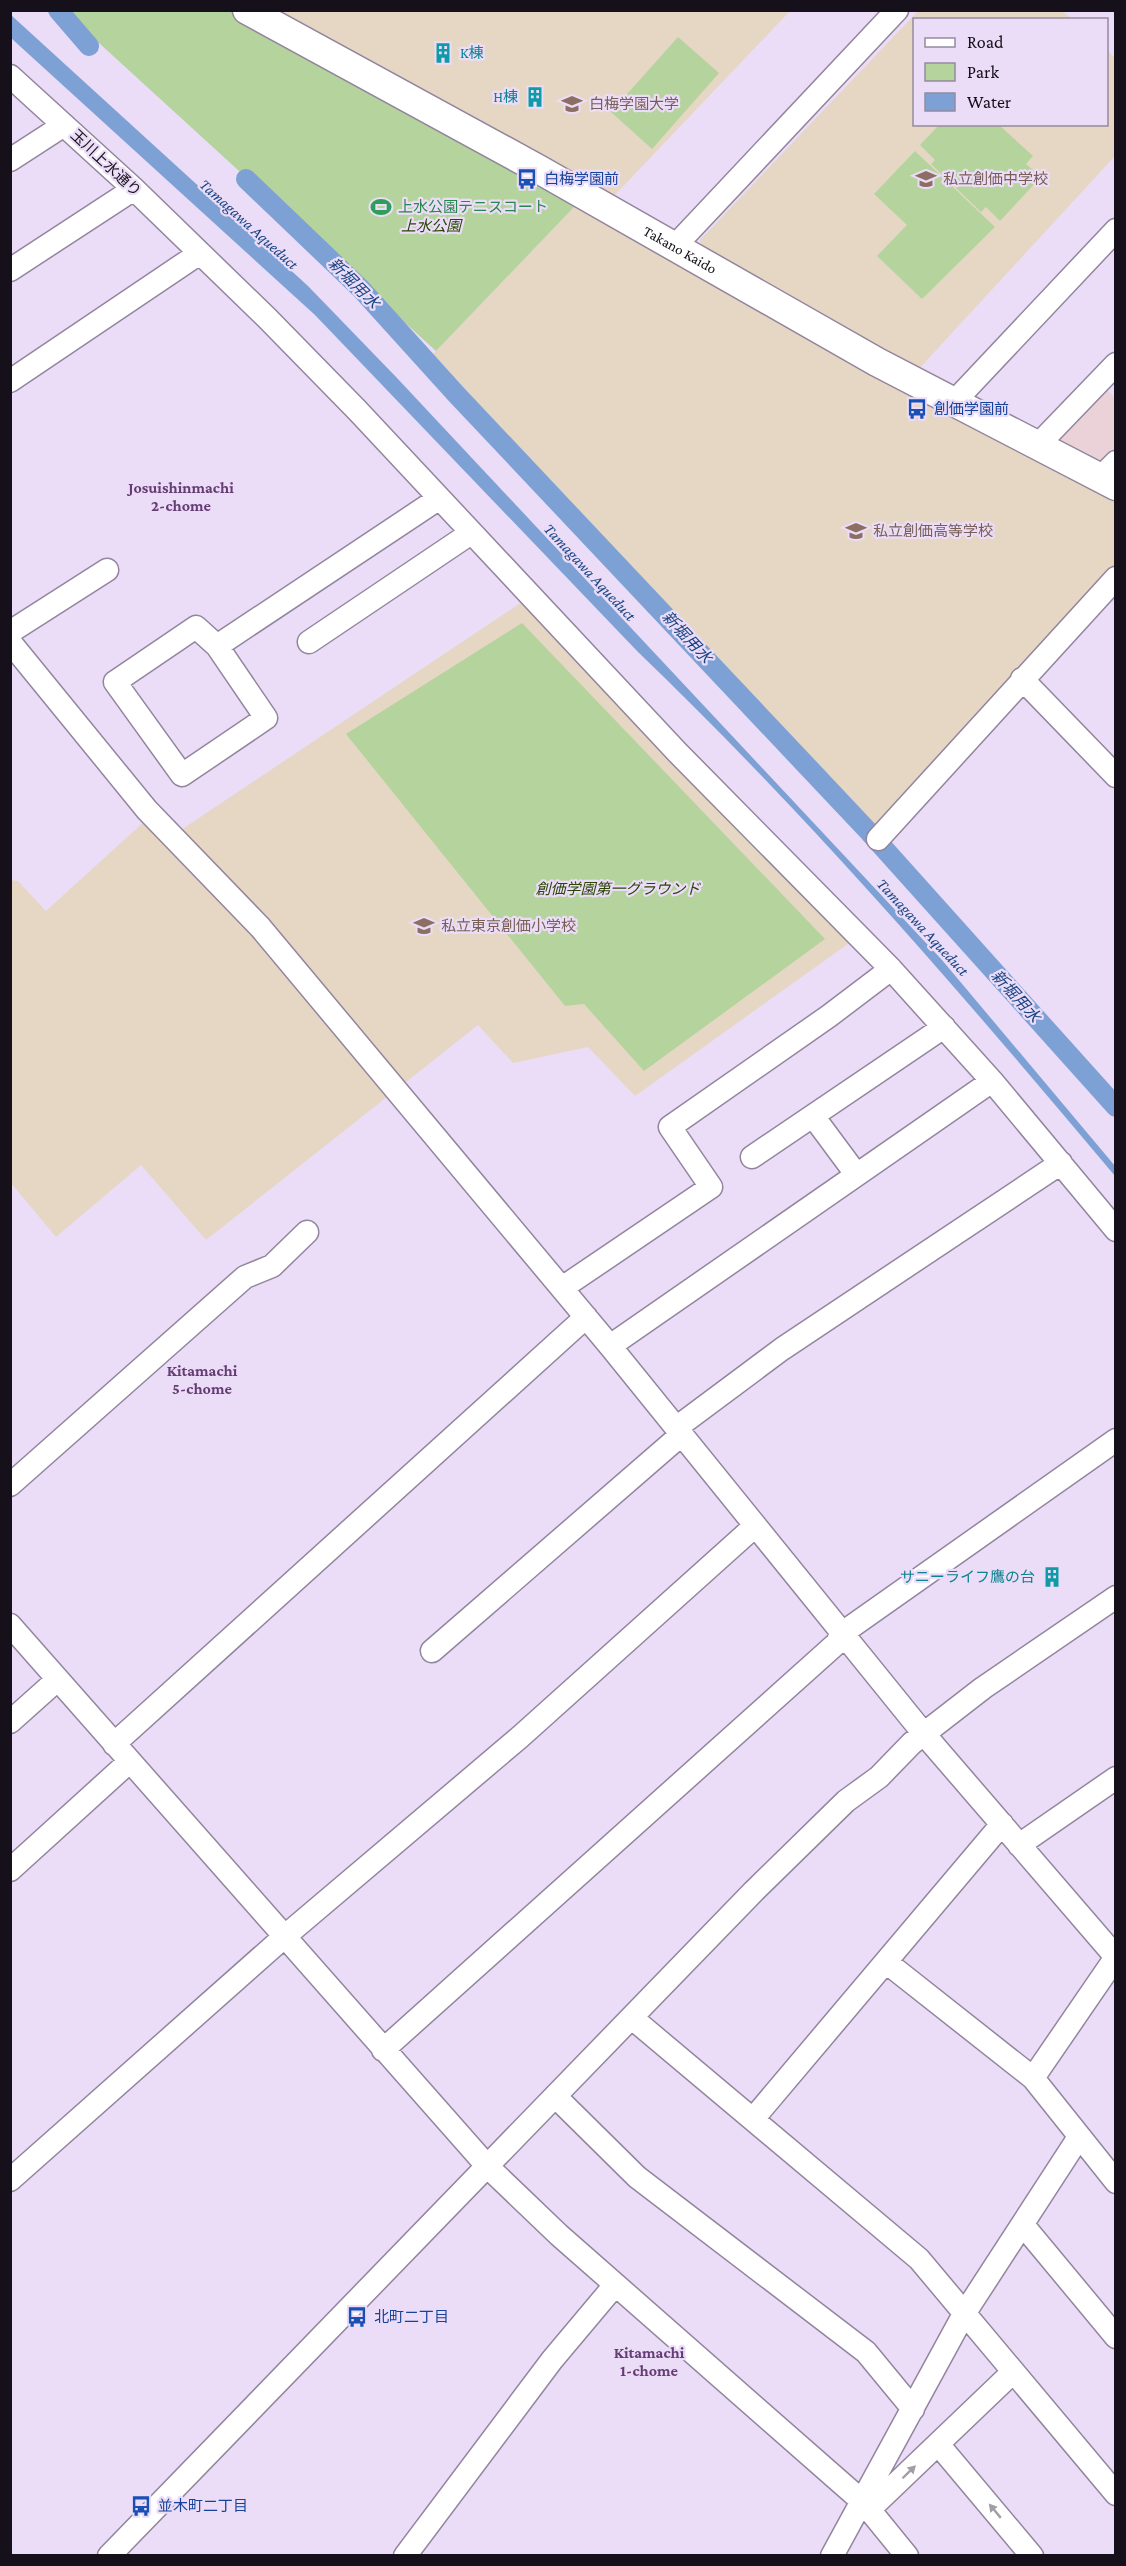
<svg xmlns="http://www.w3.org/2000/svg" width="1126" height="2566" font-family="'Crimson Pro','Noto Sans JP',serif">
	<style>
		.commercial { fill: #ebd2d9 }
		.education { fill: #e6d7c4 }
		.green { fill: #b5d39c }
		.water { fill: #7ea1d5 }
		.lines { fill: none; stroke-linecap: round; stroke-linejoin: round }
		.canal { stroke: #7ea1d5; stroke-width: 20 }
		.minor-casing { stroke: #92859d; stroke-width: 25 }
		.tertiary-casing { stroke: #92859d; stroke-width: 31 }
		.minor { stroke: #fff; stroke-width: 22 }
		.tertiary { stroke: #fff; stroke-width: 28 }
		.oneway { fill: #a19fa3 }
		.labels { text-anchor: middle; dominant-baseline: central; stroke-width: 4.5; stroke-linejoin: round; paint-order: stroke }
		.culture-label { font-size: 15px; fill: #0d838f; stroke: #ebdcf7; text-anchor: end }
		.education-label { font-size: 15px; fill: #785e54; stroke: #ebdcf7; text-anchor: start }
		.street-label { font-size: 15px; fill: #151019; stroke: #ebdcf7 }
		.transit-label { font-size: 15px; fill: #164399; stroke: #ebdcf7; text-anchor: start }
		.leisure-label { font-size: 15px; fill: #27864d; stroke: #ebdcf7; text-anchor: start }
		.park-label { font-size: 15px; font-style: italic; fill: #294404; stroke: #ebdcf7 }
		.water-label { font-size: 16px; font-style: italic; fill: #194483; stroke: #ebdcf7 }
		.neighbourhood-label { font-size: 16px; font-weight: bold; fill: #653c73; stroke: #ebdcf7 }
	</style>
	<rect width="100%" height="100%" fill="#ebdcf7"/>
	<path class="commercial" d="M1102 385 1115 398V449L1106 460 1090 462 1050 441Z"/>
	<path class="education" d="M273 11H790L612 198Z
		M918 11H1062L1072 19 914 20V124H1106L1107 50 1115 58V156L916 372 704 251 700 240Z
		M576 205 1115 496V565L874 827 853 811 433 354Z
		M525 600 852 941 635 1096 588 1047 513 1063 478 1025 206 1240 141 1165 56 1237 11 1183 10 880 18 881 46 911 146 820 166 840Z"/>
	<path class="green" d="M64 11H230L576 205 436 351Z
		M678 37 719 73 652 149 611 112Z
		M939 125H999L1033 156 1026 164 1041 177 1000 221 986 207 981 212 931 164 935 160 920 145Z
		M915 151 995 227 922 299 877 256 907 225 874 194Z
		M522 623 825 939 644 1071 584 1004 565 1006 346 734Z"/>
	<path class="water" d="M11 15 308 286 397 378 942 960 1115 1166V1176C964 996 808 815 638 652L315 315 11 38Z"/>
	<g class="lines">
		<path class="canal" d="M58 10 89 46
			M246 179 361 289 456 394 870 833 1116 1107"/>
		<g class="minor-casing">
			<path id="minor" d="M10 76 134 189 267 318 357 410 678 753 891 969 992 1081 1116 1230
				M10 160 64 125
				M675 246 897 10
				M10 270 134 189
				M10 381 200 253
				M953 403 1116 230
				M1037 446 1116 364
				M1100 478 1116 462
				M10 632 107 570
				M10 642 147 810 260 927 610 1346 924 1734 1116 1957
				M309 642 471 533
				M217 646 266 718 182 775 115 682 196 627 217 646 438 499
				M1022 679 1116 776
				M878 839 1116 578
				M813 1116 856 1174
				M752 1157 944 1027
				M562 1288 711 1187 670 1127 829 1016 891 969
				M610 1346 992 1081
				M676 1428 782 1349 1061 1163
				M10 1485 245 1277 272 1266 307 1232
				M10 1625 488 2167 559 2235 863 2502 907 2556
				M432 1651 681 1435
				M10 1722 57 1680
				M114 1744 586 1317
				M1019 1845 1116 1778
				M10 1870 129 1762
				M886 1962 1033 2078 1116 2182
				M632 2018 919 2259 1116 2494
				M383 2050 837 1643 841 1634 1116 1440
				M1033 2078 1116 1957
				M555 2096 637 2177 866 2352 913 2409
				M753 2119 1002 1824
				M10 2180 284 1937 520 1737 755 1526
				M1023 2225 1116 2337
				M938 2444 1032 2556
				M863 2502 875 2504 1013 2372
				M109 2556 754 1891 846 1801 879 1777 912 1743 983 1688 1116 1597
				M405 2556 552 2360 615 2285
				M832 2556 964 2314 1079 2137"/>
		</g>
		<g class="tertiary-casing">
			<g id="tertiary">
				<path id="s1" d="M247 10 540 170 877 362 1116 486"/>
			</g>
		</g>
		<use href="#minor" class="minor"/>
		<use href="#tertiary" class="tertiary"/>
	</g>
	<defs><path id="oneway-solid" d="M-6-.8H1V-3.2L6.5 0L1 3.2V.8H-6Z" transform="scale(1.5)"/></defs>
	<g class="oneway">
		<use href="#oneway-solid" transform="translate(909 2472) rotate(-44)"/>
		<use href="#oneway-solid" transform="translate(995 2511) rotate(-130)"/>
	</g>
	<defs>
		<g id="building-bare" transform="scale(1.62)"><path d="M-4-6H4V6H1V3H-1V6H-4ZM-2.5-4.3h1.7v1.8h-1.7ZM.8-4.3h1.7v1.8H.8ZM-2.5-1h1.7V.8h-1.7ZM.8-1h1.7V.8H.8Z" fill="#0f9aa8" stroke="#ebdcf7" stroke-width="2.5" paint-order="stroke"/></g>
		<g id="university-bare" transform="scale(1.62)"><path d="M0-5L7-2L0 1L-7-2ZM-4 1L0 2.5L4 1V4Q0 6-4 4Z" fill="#8d6e63" stroke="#ebdcf7" stroke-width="2.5" paint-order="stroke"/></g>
		<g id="bus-bare" transform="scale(1.62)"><path d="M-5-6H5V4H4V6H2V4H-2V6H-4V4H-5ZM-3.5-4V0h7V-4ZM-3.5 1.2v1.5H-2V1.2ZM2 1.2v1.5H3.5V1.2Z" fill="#1a4fb4" stroke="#ebdcf7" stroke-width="2.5" paint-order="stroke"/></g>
		<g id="school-bare" transform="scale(1.62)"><path d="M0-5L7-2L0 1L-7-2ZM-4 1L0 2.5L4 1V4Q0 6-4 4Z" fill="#8d6e63" stroke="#ebdcf7" stroke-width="2.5" paint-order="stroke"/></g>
		<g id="stadium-bare" transform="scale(1.62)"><path d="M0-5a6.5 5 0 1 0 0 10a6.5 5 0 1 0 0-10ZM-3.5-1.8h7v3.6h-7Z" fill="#2e9e5b" stroke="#ebdcf7" stroke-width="2.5" paint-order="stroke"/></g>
	</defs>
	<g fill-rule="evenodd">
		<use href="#building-bare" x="443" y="53"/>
		<use href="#building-bare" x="535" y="97"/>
		<use href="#university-bare" x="572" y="104"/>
		<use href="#bus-bare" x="527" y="179"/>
		<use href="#school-bare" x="926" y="179"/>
		<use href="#stadium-bare" x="381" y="207"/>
		<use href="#bus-bare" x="917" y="409"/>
		<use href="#school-bare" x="856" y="531"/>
		<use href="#school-bare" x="424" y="926"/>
		<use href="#building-bare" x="1052" y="1577"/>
		<use href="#bus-bare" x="357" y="2317"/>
		<use href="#bus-bare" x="141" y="2506"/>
	</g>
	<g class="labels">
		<g class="culture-label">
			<text x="460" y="53" text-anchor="start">K棟</text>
			<text x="518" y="97">H棟</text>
			<text x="1035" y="1577">サニーライフ鷹の台</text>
		</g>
		<g class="education-label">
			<text x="589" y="104">白梅学園大学</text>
			<text x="943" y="179">私立創価中学校</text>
			<text x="873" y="531">私立創価高等学校</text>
			<text x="441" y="926">私立東京創価小学校</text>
		</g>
		<g class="street-label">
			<text transform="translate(106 163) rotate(43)">玉川上水通り</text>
			<text stroke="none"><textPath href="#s1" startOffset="495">Takano Kaido</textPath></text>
		</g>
		<g class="transit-label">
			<text x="544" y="179">白梅学園前</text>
			<text x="934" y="409">創価学園前</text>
			<text x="374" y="2317">北町二丁目</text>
			<text x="158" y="2506">並木町二丁目</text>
		</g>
		<g class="leisure-label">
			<text x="398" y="207">上水公園テニスコート</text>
		</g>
		<g class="park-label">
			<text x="431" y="226">上水公園</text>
			<text x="618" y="889">創価学園第一グラウンド</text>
		</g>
		<g class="water-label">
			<text transform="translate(249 224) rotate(42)">Tamagawa Aqueduct</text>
			<text transform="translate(354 283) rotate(45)">新堀用水</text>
			<text transform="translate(590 572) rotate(47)">Tamagawa Aqueduct</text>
			<text transform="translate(687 637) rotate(47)">新堀用水</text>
			<text transform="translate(923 927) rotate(47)">Tamagawa Aqueduct</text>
			<text transform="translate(1016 996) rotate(48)">新堀用水</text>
		</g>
		<g class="neighbourhood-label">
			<text x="181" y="487">Josuishinmachi<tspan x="181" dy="18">2-chome</tspan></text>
			<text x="202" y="1370">Kitamachi<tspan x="202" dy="18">5-chome</tspan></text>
			<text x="649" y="2352">Kitamachi<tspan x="649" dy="18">1-chome</tspan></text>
		</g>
	</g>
	<rect width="1126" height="2566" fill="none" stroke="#151019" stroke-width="24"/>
	<rect x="913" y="18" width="195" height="108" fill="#ebdcf7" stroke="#958a9e" stroke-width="1.5"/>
	<rect x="925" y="38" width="30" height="9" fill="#ffffff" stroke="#958a9e" stroke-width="1.5"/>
	<text x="967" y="48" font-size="18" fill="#151019">Road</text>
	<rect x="925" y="63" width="30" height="18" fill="#b5d39c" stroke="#958a9e" stroke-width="1.5"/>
	<text x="967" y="78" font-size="18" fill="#151019">Park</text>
	<rect x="925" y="93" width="30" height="18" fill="#7ea1d5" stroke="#958a9e" stroke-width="1.5"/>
	<text x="967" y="108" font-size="18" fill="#151019">Water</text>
</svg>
